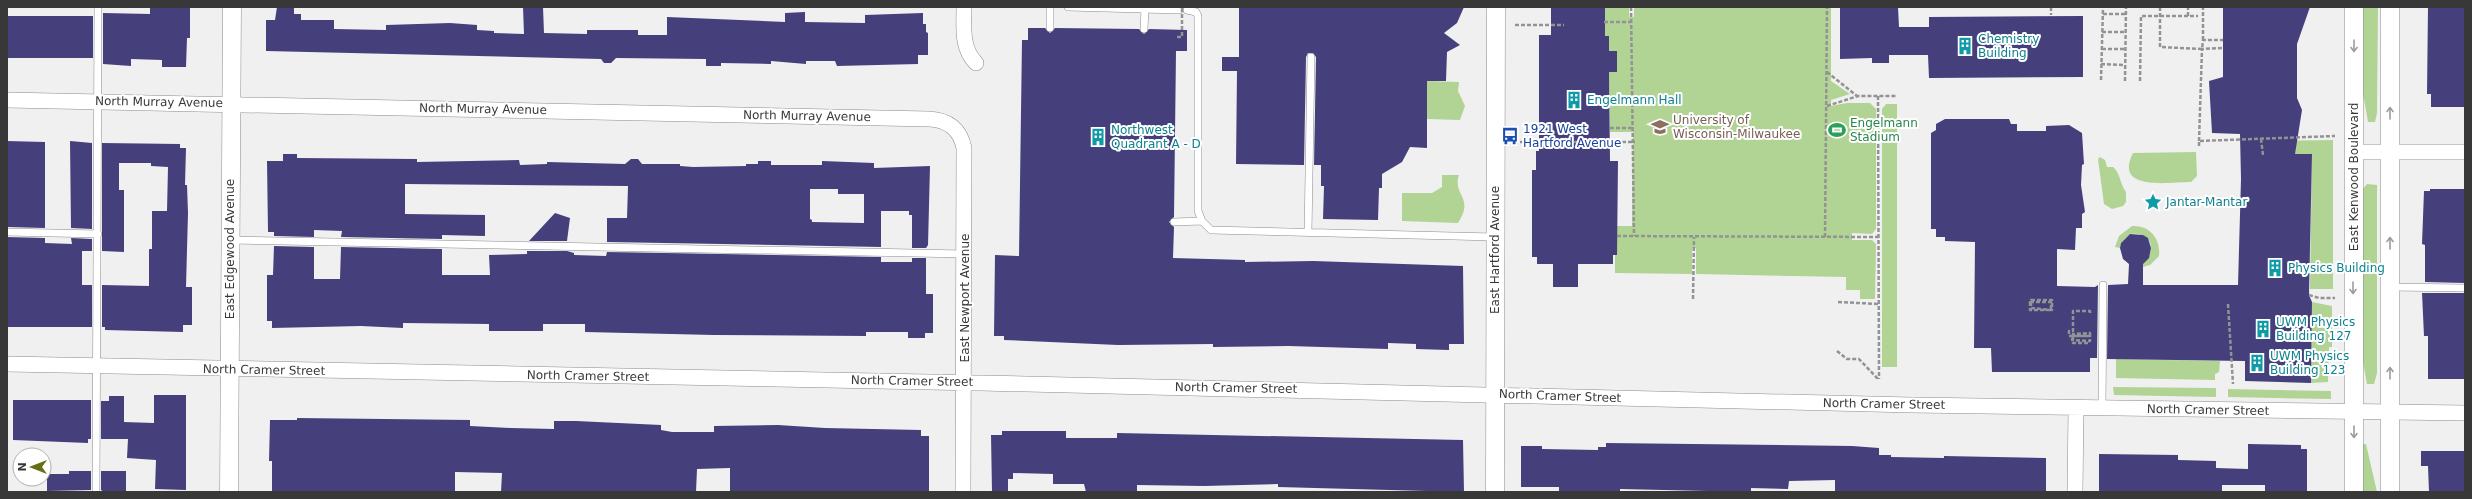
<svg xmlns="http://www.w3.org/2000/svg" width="2472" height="499" font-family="'DejaVu Sans',sans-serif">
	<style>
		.green { fill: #b1d393 }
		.building { fill: #453f7c; fill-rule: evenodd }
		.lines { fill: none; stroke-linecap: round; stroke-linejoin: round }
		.service-casing { stroke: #8c8c8d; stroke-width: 8 }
		.minor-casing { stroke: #8c8c8d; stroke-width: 16 }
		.tertiary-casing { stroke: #8c8c8d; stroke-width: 19 }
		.path { stroke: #939394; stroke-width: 2.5; stroke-dasharray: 4 2; stroke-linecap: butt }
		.service { stroke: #fff; stroke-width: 7 }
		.minor { stroke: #fff; stroke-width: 15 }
		.tertiary { stroke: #fff; stroke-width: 18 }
		.path-bridge { stroke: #939394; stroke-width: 2.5; stroke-dasharray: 4 2; stroke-linecap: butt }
		.oneway { stroke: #9c9c9c }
		.labels { text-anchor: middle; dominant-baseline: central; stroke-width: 4; stroke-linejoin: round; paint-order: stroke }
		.culture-label { font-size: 12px; fill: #0d838f; stroke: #fff; text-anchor: start }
		.street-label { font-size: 12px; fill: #383838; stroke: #fff }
		.education-label { font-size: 12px; fill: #785e54; stroke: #fff; text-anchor: start }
		.leisure-label { font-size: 12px; fill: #27864d; stroke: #fff; text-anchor: start }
		.transit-label { font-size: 12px; fill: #164399; stroke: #fff; text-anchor: start }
	</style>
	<rect width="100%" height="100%" fill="#f0f0f1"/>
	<path class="green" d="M1605 7H1629V17H1634V7H1831V81L1850 94 1831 100V106L1847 103H1870L1876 109V229L1872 234 1852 233V240H1872L1876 244 1875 299H1860V290H1846V277L1696 274V248H1692V274L1615 273V226H1632L1633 132H1610L1609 72H1617V51H1609V36H1604Z
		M2359 7H2378L2377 113 2375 122H2368L2359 71Z
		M1427 81 1459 82 1458 91 1465 106 1460 120 1427 119Z
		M1886 104H1897V367H1882V109Z
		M2333 140V289H2310L2312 154 2271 155 2272 141Z
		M2196 152 2197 176 2191 182C2170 182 2113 192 2133 153Z
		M2100 157 2105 160 2107 167H2113C2120 172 2120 184 2126 192V202L2123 206 2112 209 2104 204 2098 159Z
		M1442 175H1459C1452 195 1475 197 1458 223L1402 221V193H1432L1442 187Z
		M2367 184 2377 185V373L2374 384H2367L2358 334 2363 189Z
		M2132 226C2150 225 2161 239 2159 256L2150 265 2143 267 2142 264C2158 250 2152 231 2130 234L2121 243 2120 248 2115 247 2119 236Z
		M2312 302 2332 306V347H2329L2328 382 2311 383Z
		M2116 359 2220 361 2219 372 2215 374V380L2116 378Z
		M2113 387 2216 388V397L2114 395Z
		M2228 389 2331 391V399L2228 397Z
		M2361 444H2366L2377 492H2358Z"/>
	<path class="building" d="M150 7H190V38H187L186 67H162V60L131 59V66L103 64V13L150 14Z
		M277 7H294V14H301V20H334V29L386 30V25L450 23 477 25V30L494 31V33L524 34 523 7H543L544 33 587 34V30H638V35H667V17L785 22V13L805 12V22L865 23V15L923 13V24H926V32L928 33V55H918V64L837 66 835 61H806V64L771 61V64L721 63V66H706V59L616 58 611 63H604L601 59 266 51V20H275Z
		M1239 7H1464L1457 23 1444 33 1460 45 1447 52 1446 81H1427V148L1410 147 1402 162 1382 174V188H1379L1378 220 1323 219 1324 186H1321V165H1314L1316 57 1313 53H1308L1306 57 1304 165 1236 164 1237 71H1222V57H1239Z
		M1551 7H1605V36H1609V51H1617V72H1609L1610 161H1618L1617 255H1613V264H1578V287H1553V264H1537V257H1532V170H1536V151H1539V35H1551Z
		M1840 7H1898L1899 27H1929V17L2083 16V77L1929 78 1928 55H1889V63H1872V58L1840 59Z
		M2223 7H2310L2297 44V98L2302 110 2295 154H2312L2309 295 2312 302 2311 383 2245 381V361L2107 359 2108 285 2128 284 2129 264 2123 259 2120 248 2121 243 2130 234 2143 235 2148 238 2151 248 2149 258 2143 264V285H2238L2241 179 2240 134 2212 133 2209 81 2223 77Z
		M2428 7H2465V107H2431V94H2427Z
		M7 16H93V58H7Z
		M1028 28H1045L1050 33 1055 28 1139 29 1144 34 1149 29 1187 30V51H1176L1174 217 1169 222 1174 227 1173 258 1245 260V262L1313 261 1463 266 1464 344H1449V350L1416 349V344L1388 343V349L1289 346 1213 347V344L1118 345 1004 340V336H994L995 255 1019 256 1022 40H1028Z
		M1945 119H2009L2011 124H2017V131H2046V126L2069 125 2082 133 2084 164 2082 165 2081 185 2085 212 2082 214V228H2076L2075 250 2057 249V286L2095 287 2098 285 2097 358H2090V372H1992L1991 348H1974L1975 242 1945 241V237H1936V229H1931V133L1936 130V124Z
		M7 141 45 142V228L7 227Z
		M70 141 92 143V229L71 228Z
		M102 143 180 144V148H186L185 185H187L188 213 186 287H192V325H183V332L105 330V327H102V285L149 286V249H152V211H167L168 167 151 166V163H119V190H124V252L102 251Z
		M283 154H297V158L417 159V162L519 160 520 165 547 164V162L625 164 631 159H638L642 164H680V166L693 167 746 166V164H758V161H771V165H822V161L874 163V168L930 166 928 245 926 248H912V215H909V211H881V247L607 242V218H627L628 186 405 184V214L485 215V236L442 235V239L341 237 342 231 314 230V237L274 236V232H268L267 161H283ZM810 189H838V194H864V223L812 222V220L810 219Z
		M2430 189H2465V283L2425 282V245L2422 244 2424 191H2430Z
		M555 213 570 218 567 241H529Z
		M7 237 45 238V243L72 244 71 238 92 239V251H82V285H92V327H7Z
		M274 246 314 247V279H340L341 247 442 249V275H490L489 255 527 254V251H567L574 253V255L606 256 607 252 881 257V262H912V258H926V294H933V333H925V338H908V332H866V336L714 335 585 332V324H543V331H489V324L403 323V328L361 326 272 328V321H267V275H273Z
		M2422 293H2465V379H2428V336H2424Z
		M154 395H186V490L155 489 156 460 127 458 128 439H101V401H109V396H124V422L154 423Z
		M13 400H91V439H88V443L13 440Z
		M297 418 470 420V426L511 428 554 429V421H576L661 425V430L672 432H714V426L778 425 825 428 921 430V436H929V492H730V468L697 469 696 492H501L502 473 455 472V492H272V461H269L270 420H297Z
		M1002 431H1066V438H1117V433L1463 440 1464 492 1278 487V484L1204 486 1137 485V492H1086L1084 484H1053V474L1013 473V479H1008V492H992L991 435H1002Z
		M1606 443 1852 446 1879 448V455H1891V457L1944 458V456L2046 458V492H1835V480L1789 481 1788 489 1751 488V492L1620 489V492L1559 491V487H1521V446H1542V449L1598 450V447H1606Z
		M2248 444 2301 445V449H2307V492H2265V485H2222V492H2099V454L2178 455V460L2216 461V468L2248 469Z
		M2421 451H2465V492H2429L2428 466H2421Z
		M69 471H91V490L47 491V474H69Z
		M101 471H126V492H104L101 490Z"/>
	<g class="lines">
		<g class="service-casing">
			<path id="service" d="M1050 7V28
				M1068 7 1179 10
				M1187 10 1196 12 1198 16V211L1202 221 1211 230 1494 237
				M1144 29 1145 9
				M1174 222 1202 221
				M7 232 98 234
				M1308 233 1311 57
				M232 240 965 254
				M2390 287 2465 288
				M2102 408 2103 285
				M96 492 98 7"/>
		</g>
		<g class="minor-casing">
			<path id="minor" d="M964 7C964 27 961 48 976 63
				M7 100 929 119C948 120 960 129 964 148L963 492
				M2353 152H2465
				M7 364 981 383 1912 405 2465 413
				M2075 492 2076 408"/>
		</g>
		<g class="tertiary-casing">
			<path id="tertiary" d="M229 492 232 7
				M1495 492 1496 7
				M2354 492V7
				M2390 492V7"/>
		</g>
		<path class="path" d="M1631 7 1634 236
			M2051 7V15
			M2160 7V47L2202 49 2203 40H2223
			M2103 14H2126
			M2188 16V7
			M1604 22H1631
			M1515 25H1564
			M2102 32H2126
			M2203 40V7
			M2102 49H2125
			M2101 64 2125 65
			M1827 72 1857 96
			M2101 80 2103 7
			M2125 81 2126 7
			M2140 81 2141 16H2198
			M1878 96 1879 379
			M1827 106 1858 96H1897
			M1610 128H1632
			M2261 139 2263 155
			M2199 141 2202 49 2223 48
			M1514 142H1635
			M2199 146V141L2335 136
			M1617 236 1878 237
			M1825 237 1827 7
			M2309 295 2319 298H2335
			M1693 299 1694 237
			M2031 300H2052V310L2031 308Z
			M1838 302 1879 304
			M2030 302H2051V310H2030Z
			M2228 304 2233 384
			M2090 313V311H2073V331H2069V336H2090
			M2090 333V341L2072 340 2073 334Z
			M2073 336H2090
			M2073 336V343H2090
			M1837 351 1847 359H1859L1878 379"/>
		<use href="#service" class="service"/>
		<use href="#minor" class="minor"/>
		<use href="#tertiary" class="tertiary"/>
		<path class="path-bridge" d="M1177 37H1182V7"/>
	</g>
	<defs><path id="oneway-shaft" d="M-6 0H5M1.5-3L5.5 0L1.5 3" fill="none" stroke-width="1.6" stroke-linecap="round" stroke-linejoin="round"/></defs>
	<g class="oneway">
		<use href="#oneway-shaft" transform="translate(2354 46) rotate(90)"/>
		<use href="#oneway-shaft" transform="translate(2390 113) rotate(-90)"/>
		<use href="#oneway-shaft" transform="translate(2390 243) rotate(-90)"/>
		<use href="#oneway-shaft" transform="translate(2353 288) rotate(90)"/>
		<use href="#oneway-shaft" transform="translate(2390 373) rotate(-90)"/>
		<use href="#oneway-shaft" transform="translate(2354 432) rotate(90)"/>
	</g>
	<defs>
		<g id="building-bare" transform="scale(1.38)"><path d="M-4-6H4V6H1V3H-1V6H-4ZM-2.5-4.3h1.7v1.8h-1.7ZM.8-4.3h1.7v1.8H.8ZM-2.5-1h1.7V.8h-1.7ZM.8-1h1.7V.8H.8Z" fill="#0f9aa8" stroke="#fff" stroke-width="2.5" paint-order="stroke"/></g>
		<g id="university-bare" transform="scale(1.38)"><path d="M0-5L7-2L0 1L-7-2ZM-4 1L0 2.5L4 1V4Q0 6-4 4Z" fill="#8d6e63" stroke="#fff" stroke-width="2.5" paint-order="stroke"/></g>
		<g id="stadium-bare" transform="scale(1.38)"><path d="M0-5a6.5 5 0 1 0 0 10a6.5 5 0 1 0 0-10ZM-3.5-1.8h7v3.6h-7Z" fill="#2e9e5b" stroke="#fff" stroke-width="2.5" paint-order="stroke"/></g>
		<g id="bus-bare" transform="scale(1.38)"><path d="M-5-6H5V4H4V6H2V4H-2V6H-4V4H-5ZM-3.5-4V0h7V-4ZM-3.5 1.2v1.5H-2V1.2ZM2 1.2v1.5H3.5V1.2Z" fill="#1a4fb4" stroke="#fff" stroke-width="2.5" paint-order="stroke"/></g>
		<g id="sight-bare" transform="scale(1.38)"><path d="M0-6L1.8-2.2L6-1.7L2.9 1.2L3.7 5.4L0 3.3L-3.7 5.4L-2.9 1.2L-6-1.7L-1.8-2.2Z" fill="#0f9aa8" stroke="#fff" stroke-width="2.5" paint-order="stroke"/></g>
	</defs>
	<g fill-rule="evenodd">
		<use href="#building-bare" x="1965" y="46"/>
		<use href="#building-bare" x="1574" y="100"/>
		<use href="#university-bare" x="1660" y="127"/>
		<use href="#stadium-bare" x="1837" y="130"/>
		<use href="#bus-bare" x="1510" y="136"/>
		<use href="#building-bare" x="1098" y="137"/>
		<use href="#sight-bare" x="2153" y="202"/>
		<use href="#building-bare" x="2275" y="268"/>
		<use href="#building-bare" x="2263" y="329"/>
		<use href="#building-bare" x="2257" y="363"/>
	</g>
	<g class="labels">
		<g class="culture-label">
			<text x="1978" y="39">Chemistry<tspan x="1978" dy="14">Building</tspan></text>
			<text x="1587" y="100">Engelmann Hall</text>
			<text x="1111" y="130">Northwest<tspan x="1111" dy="14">Quadrant A - D</tspan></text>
			<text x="2166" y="202">Jantar-Mantar</text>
			<text x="2288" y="268">Physics Building</text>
			<text x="2276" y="322">UWM Physics<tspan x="2276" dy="14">Building 127</tspan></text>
			<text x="2270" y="356">UWM Physics<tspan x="2270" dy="14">Building 123</tspan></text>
		</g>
		<g class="street-label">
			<text transform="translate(159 102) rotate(1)">North Murray Avenue</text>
			<text transform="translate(483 109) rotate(1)">North Murray Avenue</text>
			<text transform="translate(807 116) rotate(1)">North Murray Avenue</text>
			<text transform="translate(2354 177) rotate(-90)">East Kenwood Boulevard</text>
			<text transform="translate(230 249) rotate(-90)">East Edgewood Avenue</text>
			<text transform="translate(1495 250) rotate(-90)">East Hartford Avenue</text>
			<text transform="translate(965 298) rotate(-90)">East Newport Avenue</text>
			<text transform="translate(264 370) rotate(1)">North Cramer Street</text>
			<text transform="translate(588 376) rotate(1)">North Cramer Street</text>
			<text transform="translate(912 381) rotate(1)">North Cramer Street</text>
			<text transform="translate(1236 388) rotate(1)">North Cramer Street</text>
			<text transform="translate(1560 396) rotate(2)">North Cramer Street</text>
			<text transform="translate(1884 404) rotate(1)">North Cramer Street</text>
			<text transform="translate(2208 410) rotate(1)">North Cramer Street</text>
		</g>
		<g class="education-label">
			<text x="1673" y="120">University of<tspan x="1673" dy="14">Wisconsin-Milwaukee</tspan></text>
		</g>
		<g class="leisure-label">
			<text x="1850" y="123">Engelmann<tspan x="1850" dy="14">Stadium</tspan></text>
		</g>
		<g class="transit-label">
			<text x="1523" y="129">1921 West<tspan x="1523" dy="14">Hartford Avenue</tspan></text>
		</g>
	</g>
	<rect width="2472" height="499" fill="none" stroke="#383838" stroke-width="16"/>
	<g transform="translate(32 467) rotate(270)"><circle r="19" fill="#ffffff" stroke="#afafaf"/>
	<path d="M0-3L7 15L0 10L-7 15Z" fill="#686e13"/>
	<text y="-6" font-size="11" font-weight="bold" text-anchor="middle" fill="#383838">N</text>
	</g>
</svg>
